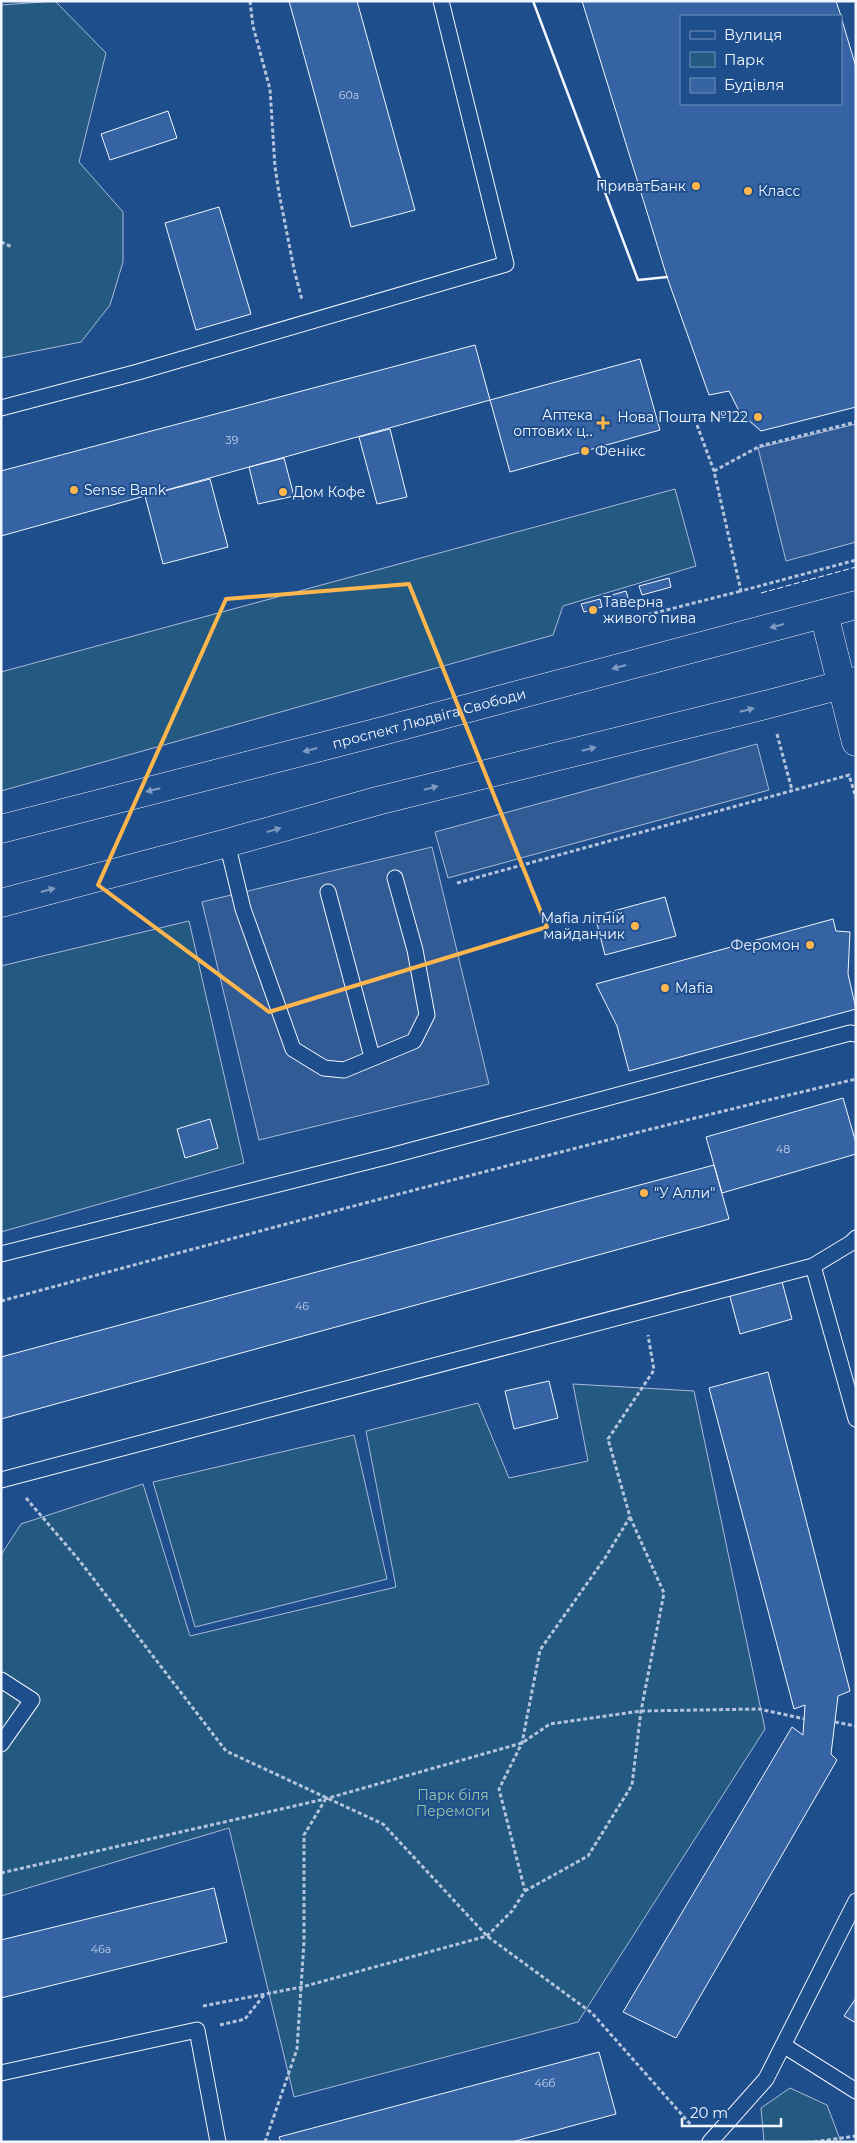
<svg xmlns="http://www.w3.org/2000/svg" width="857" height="2143" font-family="Montserrat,sans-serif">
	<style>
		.green { fill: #245a82; stroke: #a8bbd7 }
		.parking { fill: #305b95; stroke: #a8bbd7 }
		.building { fill: #3563a3; stroke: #f2f6ff }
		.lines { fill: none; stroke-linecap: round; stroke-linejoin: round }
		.lane-casing { stroke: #f2f6ff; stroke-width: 17 }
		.street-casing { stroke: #f2f6ff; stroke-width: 29 }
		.secondary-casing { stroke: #f2f6ff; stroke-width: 29 }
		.path { stroke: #b3c4dc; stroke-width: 3; stroke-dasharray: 4 2.5; stroke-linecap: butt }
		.lane { stroke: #1f4e8c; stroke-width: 15 }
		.street { stroke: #1f4e8c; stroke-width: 28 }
		.secondary { stroke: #1f4e8c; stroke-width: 28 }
		.fence { stroke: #f2f6ff; stroke-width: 1; stroke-dasharray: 6 2.5; stroke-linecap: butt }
		.wall { stroke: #f2f6ff; stroke-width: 2.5 }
		.oneway { fill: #7e9ac0 }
		.marked { fill: none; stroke: #ffb74d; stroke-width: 4; stroke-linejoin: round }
		.poi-dot { fill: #ffb74d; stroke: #1f4e8c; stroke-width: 2 }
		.labels { text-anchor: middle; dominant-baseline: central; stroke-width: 4; stroke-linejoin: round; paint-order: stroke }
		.number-label { font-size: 11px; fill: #c3d1e8 }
		.poi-label { font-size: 14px; fill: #f2f6ff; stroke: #1f4e8c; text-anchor: start }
		.street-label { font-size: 14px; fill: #f2f6ff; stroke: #1f4e8c }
		.park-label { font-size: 14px; fill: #97c8a6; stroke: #1f4e8c }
	</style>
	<rect width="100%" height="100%" fill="#1f4e8c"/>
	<path class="green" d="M55 1 106 53 79 162 123 212V262L110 305 81 342 1 358V5Z
		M675 489 696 566 563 606 553 635 1 791V672Z
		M189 921 244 1163 1 1232V966Z
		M573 1384 694 1391 765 1729 578 2022 294 2097 229 1828 1 1896V1555L21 1524 143 1484 190 1636 396 1587 366 1431 478 1403 509 1478 588 1461Z
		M354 1435 387 1579 195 1627 153 1482Z
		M790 2088 827 2105 841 2142H764L761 2108Z"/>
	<path class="parking" d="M856 424V542L786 561 758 448Z
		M757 744 769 790 448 878 435 832Z
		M432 847 489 1084 259 1140 202 902Z"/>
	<path class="building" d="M289 1H357L415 210 351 227Z
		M582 1H836L841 16H681V104H841V17L856 67V407L761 431 740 413 729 391 709 395 667 277Z
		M168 111 177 138 110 160 101 134Z
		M219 207 251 314 196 330 165 223Z
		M475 345 490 400 1 536V471Z
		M640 359 660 430 510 472 490 400Z
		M390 429 407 497 377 504 359 437Z
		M284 458 294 496 258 504 249 467Z
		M210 479 228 547 163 564 145 496Z
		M669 578 671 587 642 595 639 586Z
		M626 591 629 601 615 605 612 595Z
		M600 599 602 607 584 612 581 604Z
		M665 897 676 936 605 955 595 916Z
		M833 919 836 931 850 932 848 974 856 1009 629 1071 617 1026 596 984Z
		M843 1098 856 1143V1154L722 1193 706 1137Z
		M210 1119 218 1148 185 1158 177 1129Z
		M714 1165 729 1219 1 1419V1357Z
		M781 1278 792 1319 740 1334 729 1293Z
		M768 1372 850 1691 838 1696 831 1754 837 1760 676 2038 623 2012 792 1727 803 1735 805 1705 794 1709 709 1388Z
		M549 1381 558 1418 514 1429 505 1391Z
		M214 1888 227 1942 1 1998V1940Z
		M856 1998V2023L844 2016Z
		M599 2052 616 2114 512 2142H281L279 2137Z"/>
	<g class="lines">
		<g class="lane-casing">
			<path id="lane" d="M1 408 138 372 506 264 441 1
				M227 843 243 909 293 1049 324 1068 344 1070 414 1041 427 1015 415 950 395 878
				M328 892 372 1057
				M856 1238 851 1243 813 1266 856 1419
				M1 1254 390 1156 850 1033 856 1034
				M1 1480 813 1266
				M1 1680 32 1700 1 1744
				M783 2045 856 2091
				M1 2073 197 2030 218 2142
				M710 2142 766 2079 856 1901"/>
		</g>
		<g class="street-casing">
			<path id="street" d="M824 614 856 742"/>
		</g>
		<g class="secondary-casing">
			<g id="secondary">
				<path id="s1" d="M1 829 375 733 856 605"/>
				<path d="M1 903 227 843 377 801 769 704 856 681"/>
			</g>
		</g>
		<path class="path" d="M250 1 253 26 270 89 275 167 279 193 294 269 302 300
			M1 242 12 247
			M697 425 714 471 741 591 856 560
			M714 471 760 446 856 422
			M635 618 741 591
			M777 734 792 790
			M457 883 849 775 856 798
			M1 1301C285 1224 569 1147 856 1079
			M26 1498 79 1560 226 1751 383 1824 487 1936 592 2013 691 2125
			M835 1722 856 1726
			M1 1873 325 1799 522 1743 550 1724 641 1711 759 1709 805 1719
			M525 1891 588 1856 632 1785 641 1711 664 1593 630 1517
			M203 2006 302 1987 487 1936 512 1911 525 1891 499 1789 522 1743 540 1650 605 1558 630 1517 608 1439 654 1370 648 1335
			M220 2025 245 2019 264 1995
			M265 2142 297 2049 304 1942V1835L325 1800
			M814 2142 856 2136"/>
		<use href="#lane" class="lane"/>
		<use href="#street" class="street"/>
		<use href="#secondary" class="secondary"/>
		<path class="fence" d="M761 593 856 567"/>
		<path class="wall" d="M533 1 638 280 667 277"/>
	</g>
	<defs><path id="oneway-solid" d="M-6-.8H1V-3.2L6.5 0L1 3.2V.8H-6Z" transform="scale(1.25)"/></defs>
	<g class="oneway">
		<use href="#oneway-solid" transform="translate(777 626) rotate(165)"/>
		<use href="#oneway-solid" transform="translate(619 667) rotate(165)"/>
		<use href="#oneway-solid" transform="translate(747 710) rotate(-14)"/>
		<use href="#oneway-solid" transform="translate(589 749) rotate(-14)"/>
		<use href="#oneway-solid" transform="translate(310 750) rotate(165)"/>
		<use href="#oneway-solid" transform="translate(431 788) rotate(-14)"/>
		<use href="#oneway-solid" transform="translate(153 790) rotate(166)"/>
		<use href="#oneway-solid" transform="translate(274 830) rotate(-16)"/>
		<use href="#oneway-solid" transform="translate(48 890) rotate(-15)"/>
	</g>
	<path class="marked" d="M409 584 547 927 269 1012 98 885 226 599Z"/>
	<g class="poi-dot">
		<circle cx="696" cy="186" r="5"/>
		<circle cx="748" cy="191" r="5"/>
		<circle cx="758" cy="417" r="5"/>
		<path d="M600.5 415.5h5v5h5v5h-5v5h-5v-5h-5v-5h5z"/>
		<circle cx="585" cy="451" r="5"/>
		<circle cx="74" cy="490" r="5"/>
		<circle cx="283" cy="492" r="5"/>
		<circle cx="593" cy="610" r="5"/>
		<circle cx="635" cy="926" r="5"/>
		<circle cx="810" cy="945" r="5"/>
		<circle cx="665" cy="988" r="5"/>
		<circle cx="644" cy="1193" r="5"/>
	</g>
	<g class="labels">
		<g class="number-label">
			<text x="349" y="95">60а</text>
			<text x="232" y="440">39</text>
			<text x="783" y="1149">48</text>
			<text x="302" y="1306">46</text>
			<text x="101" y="1949">46а</text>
			<text x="545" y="2083">46б</text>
		</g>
		<g class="poi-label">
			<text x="686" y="186" text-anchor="end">ПриватБанк</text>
			<text x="758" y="191">Класс</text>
			<text x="593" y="415" text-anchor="end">Аптека<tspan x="593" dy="16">оптових ц‥</tspan></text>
			<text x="748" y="417" text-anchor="end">Нова Пошта №122</text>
			<text x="595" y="451">Фенікс</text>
			<text x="84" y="490">Sense Bank</text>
			<text x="293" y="492">Дом Кофе</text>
			<text x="603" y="602">Таверна<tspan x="603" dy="16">живого пива</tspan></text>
			<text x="625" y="918" text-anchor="end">Mafia літній<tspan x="625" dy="16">майданчик</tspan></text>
			<text x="800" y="945" text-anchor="end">Феромон</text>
			<text x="675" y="988">Mafia</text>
			<text x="654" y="1193">"У Алли"</text>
		</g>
		<g class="street-label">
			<text stroke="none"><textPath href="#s1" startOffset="442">проспект Людвіга Свободи</textPath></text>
		</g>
		<g class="park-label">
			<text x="453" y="1795">Парк біля<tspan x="453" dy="16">Перемоги</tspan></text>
		</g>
	</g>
	<rect width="857" height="2143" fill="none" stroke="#f2f6ff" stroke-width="5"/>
	<rect x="680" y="15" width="162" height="90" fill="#1f4e8c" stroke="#7391ba"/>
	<rect x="690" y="31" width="25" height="8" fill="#1f4e8c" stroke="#7391ba"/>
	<text x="724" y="40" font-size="15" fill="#f2f6ff">Вулиця</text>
	<rect x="690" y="52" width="25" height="15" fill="#245a82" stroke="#7391ba"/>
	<text x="724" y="65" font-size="15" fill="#f2f6ff">Парк</text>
	<rect x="690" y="78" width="25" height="15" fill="#3563a3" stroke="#7391ba"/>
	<text x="724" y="90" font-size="15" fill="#f2f6ff">Будівля</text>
	<path d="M682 2118v8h99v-8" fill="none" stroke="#f2f6ff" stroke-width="2.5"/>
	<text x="690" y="2118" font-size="15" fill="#f2f6ff" stroke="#1f4e8c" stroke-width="4" paint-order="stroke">20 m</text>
</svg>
